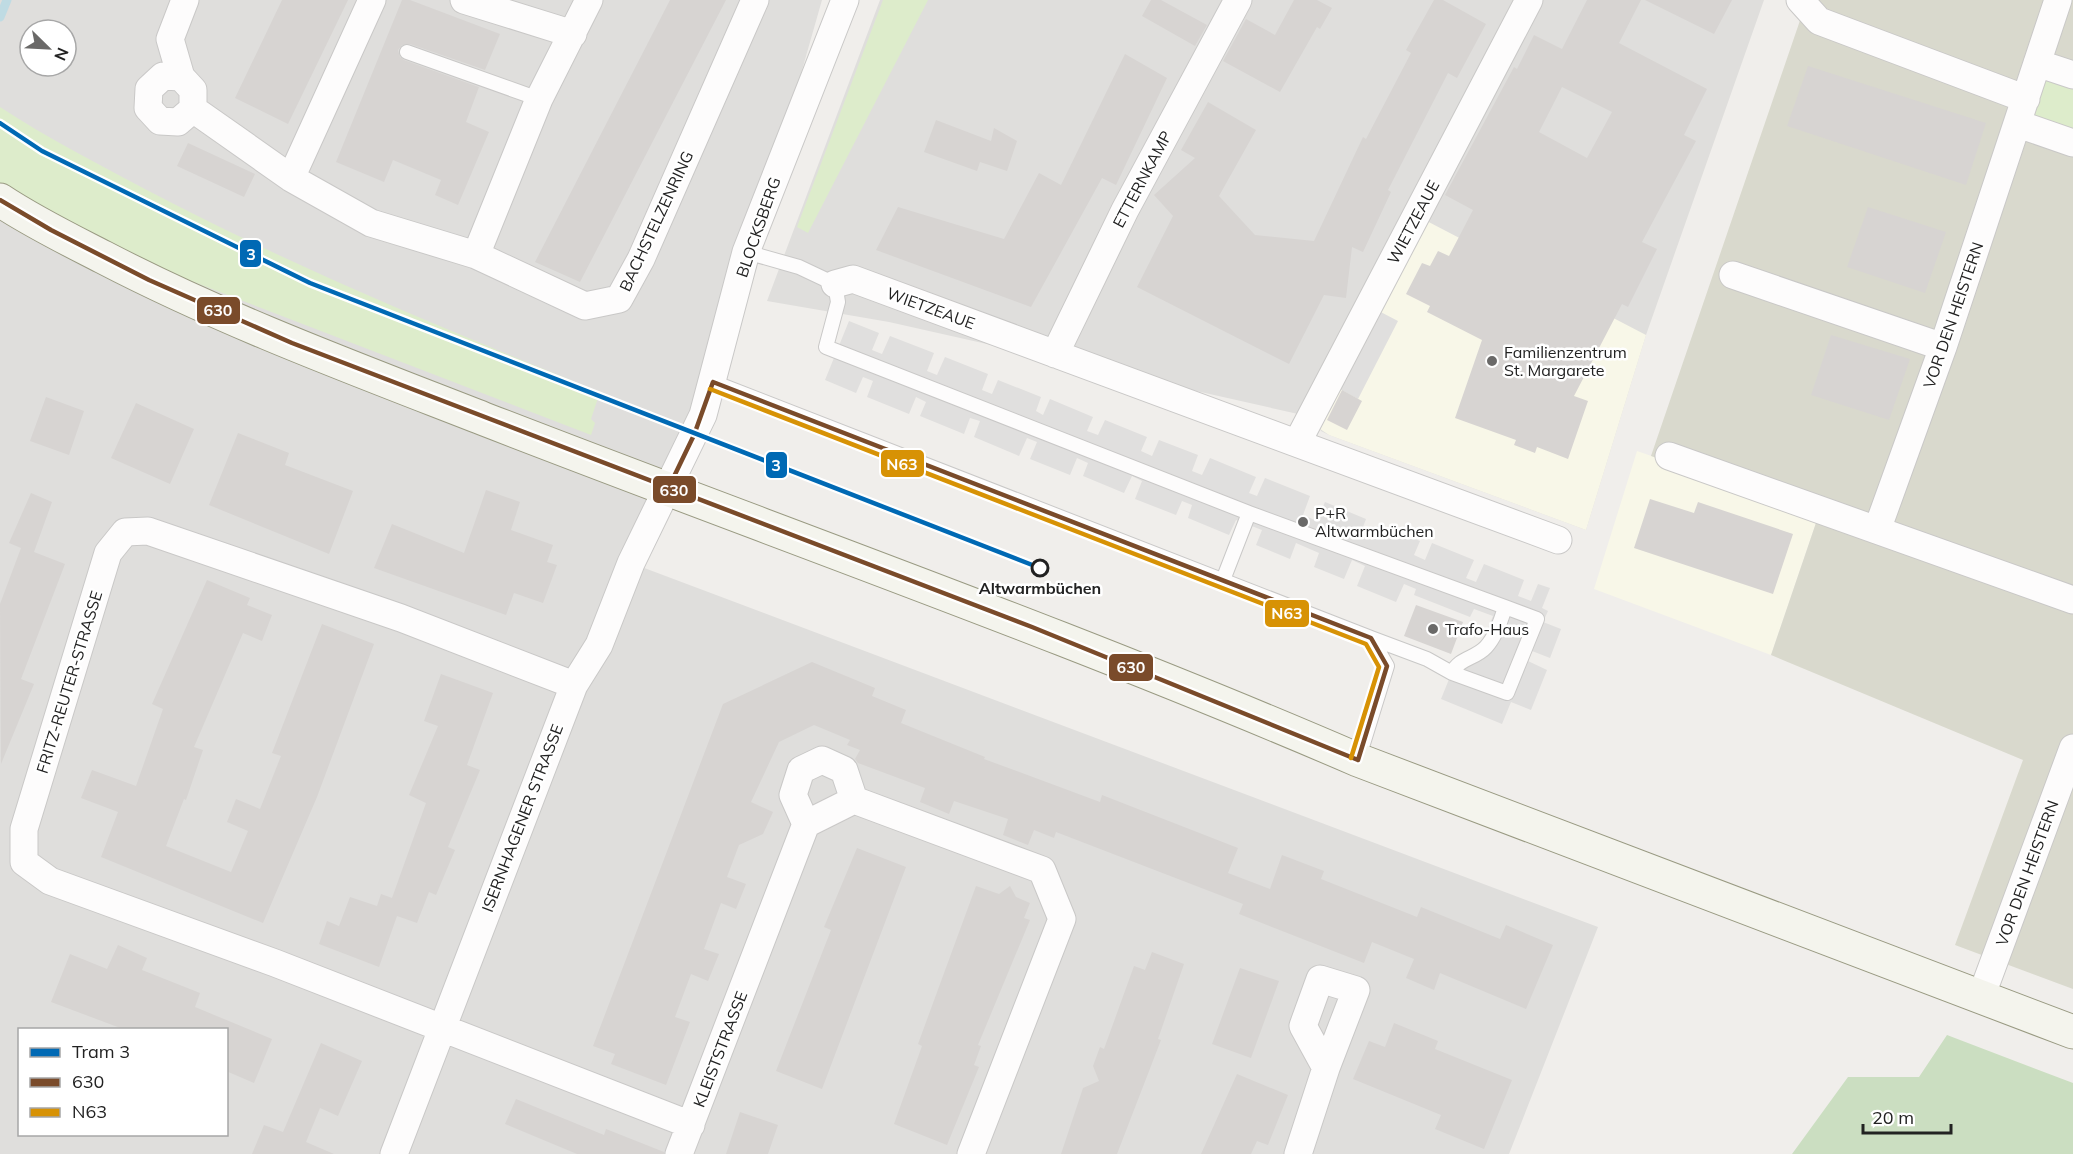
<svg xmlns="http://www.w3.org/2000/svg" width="2073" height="1154" font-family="Mulish,sans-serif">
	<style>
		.residential { fill: #dfdedc; fill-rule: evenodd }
		.education { fill: #f8f7e8 }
		.construction { fill: #d9d9cd }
		.grass { fill: #ddeccb }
		.forest { fill: #cbdec1 }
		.parking { fill: #e0dfde }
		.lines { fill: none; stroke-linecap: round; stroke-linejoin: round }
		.stream { stroke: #bfdbe3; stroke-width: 9 }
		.building { fill: #d7d4d2; fill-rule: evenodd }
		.lane-casing { stroke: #c9c8c7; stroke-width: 16 }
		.street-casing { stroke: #c9c8c7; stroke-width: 29 }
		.secondary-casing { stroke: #999a82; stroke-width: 35 }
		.lane { stroke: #fdfcfc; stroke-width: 14 }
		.street { stroke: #fdfcfc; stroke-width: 27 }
		.secondary { stroke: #f4f4ed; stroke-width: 33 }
		.bus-1-casing { stroke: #fff; stroke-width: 9 }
		.bus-2-casing { stroke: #fff; stroke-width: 9 }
		.bus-1 { stroke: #7a4b2a; stroke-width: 4.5 }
		.bus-2 { stroke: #d79205; stroke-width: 4.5 }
		.tram-1-casing { stroke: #fff; stroke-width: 9 }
		.tram-1 { stroke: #0069b4; stroke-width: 4.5 }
		.poi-dot { fill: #6a6968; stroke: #fff; stroke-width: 2 }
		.stop-dot { fill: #fff; stroke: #222; stroke-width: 3 }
		.labels { text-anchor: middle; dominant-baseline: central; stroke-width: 5; stroke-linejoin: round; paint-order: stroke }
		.street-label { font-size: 16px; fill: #222; stroke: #fff }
		.poi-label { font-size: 16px; fill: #222; stroke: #fff; text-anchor: start }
		.stop-label { font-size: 16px; font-weight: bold; fill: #222; stroke: #fff }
		.line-badge { stroke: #fff; stroke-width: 2 }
		.badge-label { font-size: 16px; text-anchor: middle; font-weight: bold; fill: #fff }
	</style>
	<rect width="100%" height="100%" fill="#f0eeeb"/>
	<path class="residential" d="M0 0H822L713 382 631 563 1598 927 1509 1154H0ZM30 30H66V66H30ZM20 1030H226V1134H20Z
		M880 0H1764L1646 335 1586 530 1329 435 1321 431 1316 418 889 322 767 301Z"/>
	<path class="education" d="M1421 218 1646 335 1586 530 1329 435 1317 427Z
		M1637 451 1819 514 1771 655 1594 589Z"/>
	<path class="construction" d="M1807 0H2073V989L1955 945 2023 760 1771 655 1819 514 1651 456Z"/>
	<path class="grass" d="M883 0H928L808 233 797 227Z
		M2041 71 2073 81V137L2025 121Z
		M0 107C46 137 94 162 143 188 291 266 445 329 600 392L591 419 595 423 591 435 181 277 99 237 0 183Z"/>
	<path class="forest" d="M1947 1035 2073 1083V1154H1792L1848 1077H1919Z"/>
	<path class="parking" d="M1373 308 1398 321 1358 399 1334 386Z
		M849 321 879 333 872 350 882 354 890 336 934 353 927 371 937 375 945 357 988 374 982 390 992 394 998 380 1041 397 1036 411 1043 415 1050 399 1093 417 1087 431 1098 435 1105 420 1147 437 1141 451 1152 456 1159 440 1198 455 1192 471 1202 475 1210 458 1256 477 1249 493 1257 496 1265 478 1310 496 1303 515 1317 521 1325 502 1366 519 1360 535 1372 540 1379 524 1420 541 1414 555 1425 560 1432 543 1474 560 1466 578 1476 582 1484 564 1524 580 1518 596 1531 601 1538 584 1550 588 1542 608 1548 611 1543 622 1561 629 1550 658 1532 651 1528 661 1547 670 1531 710 1511 702 1502 724 1441 699 1458 657 1474 663 1493 616 1474 609 1470 617 1414 595 1416 589 1404 584 1396 602 1357 586 1365 566 1352 560 1344 579 1314 567 1319 553 1296 543 1290 559 1256 545 1262 530 1236 520 1229 535 1188 518 1192 505 1182 501 1176 515 1135 499 1142 481 1132 476 1124 493 1083 476 1088 463 1077 458 1070 475 1030 459 1037 442 1027 438 1019 456 974 437 980 421 970 418 964 434 920 416 926 402 916 397 909 414 867 397 873 381 863 377 856 393 825 380Z"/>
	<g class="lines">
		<path class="stream" d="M0 17 7 0"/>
	</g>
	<path class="building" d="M282 0H348L288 124 235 98Z
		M402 0H410L500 34 485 70 410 44 402 45 398 50 400 57 404 60 479 87 466 122 489 132 458 205 435 195 441 180 393 160 384 182 336 162Z
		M670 0H726L580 282 535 262Z
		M1151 0H1161L1207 25 1195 46 1142 16Z
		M1294 0H1317L1332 8 1320 29 1317 27 1280 92 1223 61 1246 19 1275 35Z
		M1434 0H1443L1486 24 1457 78 1448 73 1388 190 1391 192 1363 252 1352 247 1346 298 1324 295 1289 364 1137 287 1173 216 1154 195 1195 158 1181 150 1208 102 1256 130 1219 196 1255 235 1314 241 1363 137 1366 139 1411 53 1406 50Z
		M1587 0H1641L1619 43 1707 89 1684 135 1696 141 1642 242 1657 249 1628 307 1622 304 1574 396 1588 401 1568 459 1537 447 1535 453 1514 445 1516 440 1455 418 1482 340 1427 312 1430 306 1406 294 1422 263 1430 266 1438 251 1449 256 1473 210 1445 195 1514 67 1517 69 1534 35 1562 49ZM1562 87 1612 112 1587 158 1539 132Z
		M1645 0H1732L1714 34Z
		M1125 54 1167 78 1116 185 1102 178 1031 307 876 250 898 207 1004 239 1039 173 1061 185Z
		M1808 66 1986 123 1966 185 1787 126Z
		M936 120 991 141 994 128 1017 141 1007 171 980 162 977 171 924 152Z
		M188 143 255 174 244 197 177 166Z
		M1868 207 1946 232 1925 293 1847 267Z
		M1831 335 1910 359 1889 420 1811 395Z
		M1342 390 1362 401 1347 430 1327 420Z
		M46 397 84 411 69 455 30 441Z
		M136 403 194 429 170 484 111 458Z
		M238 433 289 453 285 465 353 491 329 554 209 505Z
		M486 490 520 502 511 530 553 545 547 562 557 565 543 603 514 593 506 615 374 568 392 524 464 553Z
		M31 493 52 502 34 552 65 564 21 679 34 684 1 764 0 604 21 548 9 543Z
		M1650 499 1694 513 1698 502 1793 534 1773 594 1634 548Z
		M207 580 250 598 247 605 272 615 262 641 243 633 194 747 203 750 186 800 184 799 166 846 231 872 248 831 227 822 236 799 260 809 281 756 272 753 322 624 374 644 317 797 263 923 101 857 118 812 81 798 92 770 136 786 163 709 152 704Z
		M1416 605 1463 622 1451 654 1404 636Z
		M812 662 875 688 872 696 906 710 901 723 985 757 984 759 1100 802 1102 795 1238 848 1228 873 1270 889 1282 855 1324 871 1321 879 1417 917 1421 907 1500 939 1506 925 1553 945 1526 1009 1440 973 1434 990 1406 978 1414 959 1372 942 1364 963 1239 914 1243 904 1056 832 1054 838 1034 830 1028 845 1003 835 1008 819 954 801 949 814 920 802 925 788 858 763 855 759 860 750 847 745 850 740 814 725 779 742 751 802 773 812 763 834 739 845 727 877 746 884 736 909 721 903 704 949 719 954 708 981 691 974 675 1017 690 1022 666 1085 611 1064 615 1054 593 1046 723 704Z
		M441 674 493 693 467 765 480 770 448 847 455 850 436 895 429 892 417 923 397 916 379 967 319 944 327 921 339 926 350 897 377 906 381 894 392 898 426 803 409 795 438 726 424 721Z
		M857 848 906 867 822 1089 776 1071 831 930 824 927Z
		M976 886 999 894 1010 886 1016 897 1030 903 1024 918 1030 920 978 1045 981 1046 974 1065 979 1067 947 1145 894 1124 922 1046 918 1044Z
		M118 945 147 958 142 970 200 993 195 1007 272 1039 254 1083 226 1071V1029H123L51 1002 70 954 107 969Z
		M1152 952 1184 964 1158 1039 1161 1040 1117 1154H1061L1083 1088 1099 1081 1093 1066 1100 1047 1104 1049 1134 966 1145 970Z
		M1240 968 1279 981 1251 1058 1212 1044Z
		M1394 1023 1438 1041 1435 1049 1512 1080 1484 1149 1435 1129 1441 1115 1353 1079 1369 1041 1385 1047Z
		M321 1043 362 1061 338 1116 320 1108 306 1142 334 1154H252L264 1125 283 1132Z
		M1237 1074 1288 1095 1268 1145 1257 1141 1251 1154H1201Z
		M516 1099 604 1135 606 1129 664 1152V1154H577L505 1124Z
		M740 1112 778 1125 768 1154H726Z"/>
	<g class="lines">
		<g class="lane-casing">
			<path id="lane" d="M407 52 539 99
				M746 252 799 267 835 284 838 302 826 347 1249 513 1223 580
				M713 382 1371 638 1387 666 1358 760
				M1249 513 1505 607 1537 619 1507 693 1452 673C1460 657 1475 659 1486 647 1496 636 1501 621 1505 607
				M1371 638 1427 659 1452 673"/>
		</g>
		<g class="street-casing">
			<path id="street" d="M464 0 573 34
				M1800 0 1819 21 2026 99
				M2037 63 2073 75
				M181 77 163 76 149 89 148 108 160 121 178 122 193 109V90L181 77 170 39 185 0
				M193 109 291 178 371 223 476 255 539 99 589 0
				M2018 124 2073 143
				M291 178 372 0
				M476 255 585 306 619 299 641 259 755 0
				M1733 275 1943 347
				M835 284 853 279 1558 540
				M1055 354 1125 210 1238 0
				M1297 443 1529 0
				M1669 456 2073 600
				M1877 530 1943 347 2058 0
				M574 685 401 618 148 531 125 532 108 553 24 829V862L50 881 275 963 691 1125
				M806 824 793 795 801 770 822 760 844 770 854 800
				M1981 997 2073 748
				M394 1154 574 685 599 645 631 563 703 415 746 252 845 0
				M679 1154 806 824 854 800 1042 870 1062 919 971 1154
				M1298 1154 1326 1068 1356 990 1320 979 1303 1026 1326 1068"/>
		</g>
		<g class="secondary-casing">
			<path id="secondary" d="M0 200C33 222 68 239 103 257 226 321 356 369 484 419 775 532 1071 636 1358 760L2073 1032"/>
		</g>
		<use href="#lane" class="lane"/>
		<use href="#street" class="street"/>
		<use href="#secondary" class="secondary"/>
		<g class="bus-1-casing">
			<path id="bus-1" d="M0 200 51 230 149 280 292 343 1032 627 1358 760
				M713 382 1371 638 1387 666 1358 760
				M667 491 694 435 713 382"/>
		</g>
		<g class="bus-2-casing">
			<path id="bus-2" d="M710 389 1366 644 1379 667 1351 758"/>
		</g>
		<use href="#bus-1" class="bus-1"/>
		<use href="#bus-2" class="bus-2"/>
		<g class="tram-1-casing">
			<path id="tram-1" d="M0 123 42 151 310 283 1040 568"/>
		</g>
		<use href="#tram-1" class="tram-1"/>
	</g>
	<g class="poi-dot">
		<circle cx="1492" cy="361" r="6"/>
		<circle cx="1303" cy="522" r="6"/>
		<circle cx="1433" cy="629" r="6"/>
	</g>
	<circle class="stop-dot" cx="1040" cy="568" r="8"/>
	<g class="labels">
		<g class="street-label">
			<text transform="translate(1142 179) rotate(-62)">ETTERNKAMP</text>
			<text transform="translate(656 221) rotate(-65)">BACHSTELZENRING</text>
			<text transform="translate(1413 222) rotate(-62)">WIETZEAUE</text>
			<text transform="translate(758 227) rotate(-71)">BLOCKSBERG</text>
			<text transform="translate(931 308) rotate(20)">WIETZEAUE</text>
			<text transform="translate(1953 315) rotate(-71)">VOR DEN HEISTERN</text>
			<text transform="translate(69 682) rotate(-73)">FRITZ-REUTER-STRASSE</text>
			<text transform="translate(522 818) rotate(-69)">ISERNHAGENER STRASSE</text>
			<text transform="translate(2027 873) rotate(-70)">VOR DEN HEISTERN</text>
			<text transform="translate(720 1049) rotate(-69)">KLEISTSTRASSE</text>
		</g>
		<g class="poi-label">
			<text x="1504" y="352">Familienzentrum<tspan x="1504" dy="18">St. Margarete</tspan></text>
			<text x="1315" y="513">P+R<tspan x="1315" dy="18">Altwarmbüchen</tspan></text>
			<text x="1445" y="629">Trafo-Haus</text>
		</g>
		<g class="stop-label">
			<text x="1040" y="588">Altwarmbüchen</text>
		</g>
	</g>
	<g class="line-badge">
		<rect x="239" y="239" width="23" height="29" rx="6" fill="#0069b4"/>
		<rect x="196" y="296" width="45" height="29" rx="6" fill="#7a4b2a"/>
		<rect x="880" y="449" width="45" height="29" rx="6" fill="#d79205"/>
		<rect x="765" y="451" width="23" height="28" rx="6" fill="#0069b4"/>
		<rect x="652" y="475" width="45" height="29" rx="6" fill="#7a4b2a"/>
		<rect x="1264" y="599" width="46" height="29" rx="6" fill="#d79205"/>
		<rect x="1108" y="653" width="46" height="29" rx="6" fill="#7a4b2a"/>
	</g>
	<g class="badge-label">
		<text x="251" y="260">3</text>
		<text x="218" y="316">630</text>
		<text x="902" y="470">N63</text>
		<text x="776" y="471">3</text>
		<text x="674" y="496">630</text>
		<text x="1287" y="619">N63</text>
		<text x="1131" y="673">630</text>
	</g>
	<rect x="18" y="1028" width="210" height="108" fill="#ffffff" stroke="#a7a7a7" stroke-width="1.5"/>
	<rect x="30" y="1048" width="30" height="9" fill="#0069b4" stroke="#a7a7a7" stroke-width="1.5"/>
	<text x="72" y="1058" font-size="18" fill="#222222">Tram 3</text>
	<rect x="30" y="1078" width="30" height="9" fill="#7a4b2a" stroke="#a7a7a7" stroke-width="1.5"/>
	<text x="72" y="1088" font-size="18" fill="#222222">630</text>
	<rect x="30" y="1108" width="30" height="9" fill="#d79205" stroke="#a7a7a7" stroke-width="1.5"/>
	<text x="72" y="1118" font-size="18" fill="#222222">N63</text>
	<g transform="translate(48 48) rotate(114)"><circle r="28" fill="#ffffff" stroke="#a7a7a7" stroke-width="1.5"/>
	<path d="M0-4.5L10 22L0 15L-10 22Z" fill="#6a6968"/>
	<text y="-9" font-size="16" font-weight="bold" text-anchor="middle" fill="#222222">N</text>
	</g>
	<path d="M1863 1124v9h88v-9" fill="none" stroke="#222222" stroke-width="3"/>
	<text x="1872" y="1124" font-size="18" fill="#222222" stroke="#ffffff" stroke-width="4.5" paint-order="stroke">20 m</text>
</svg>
